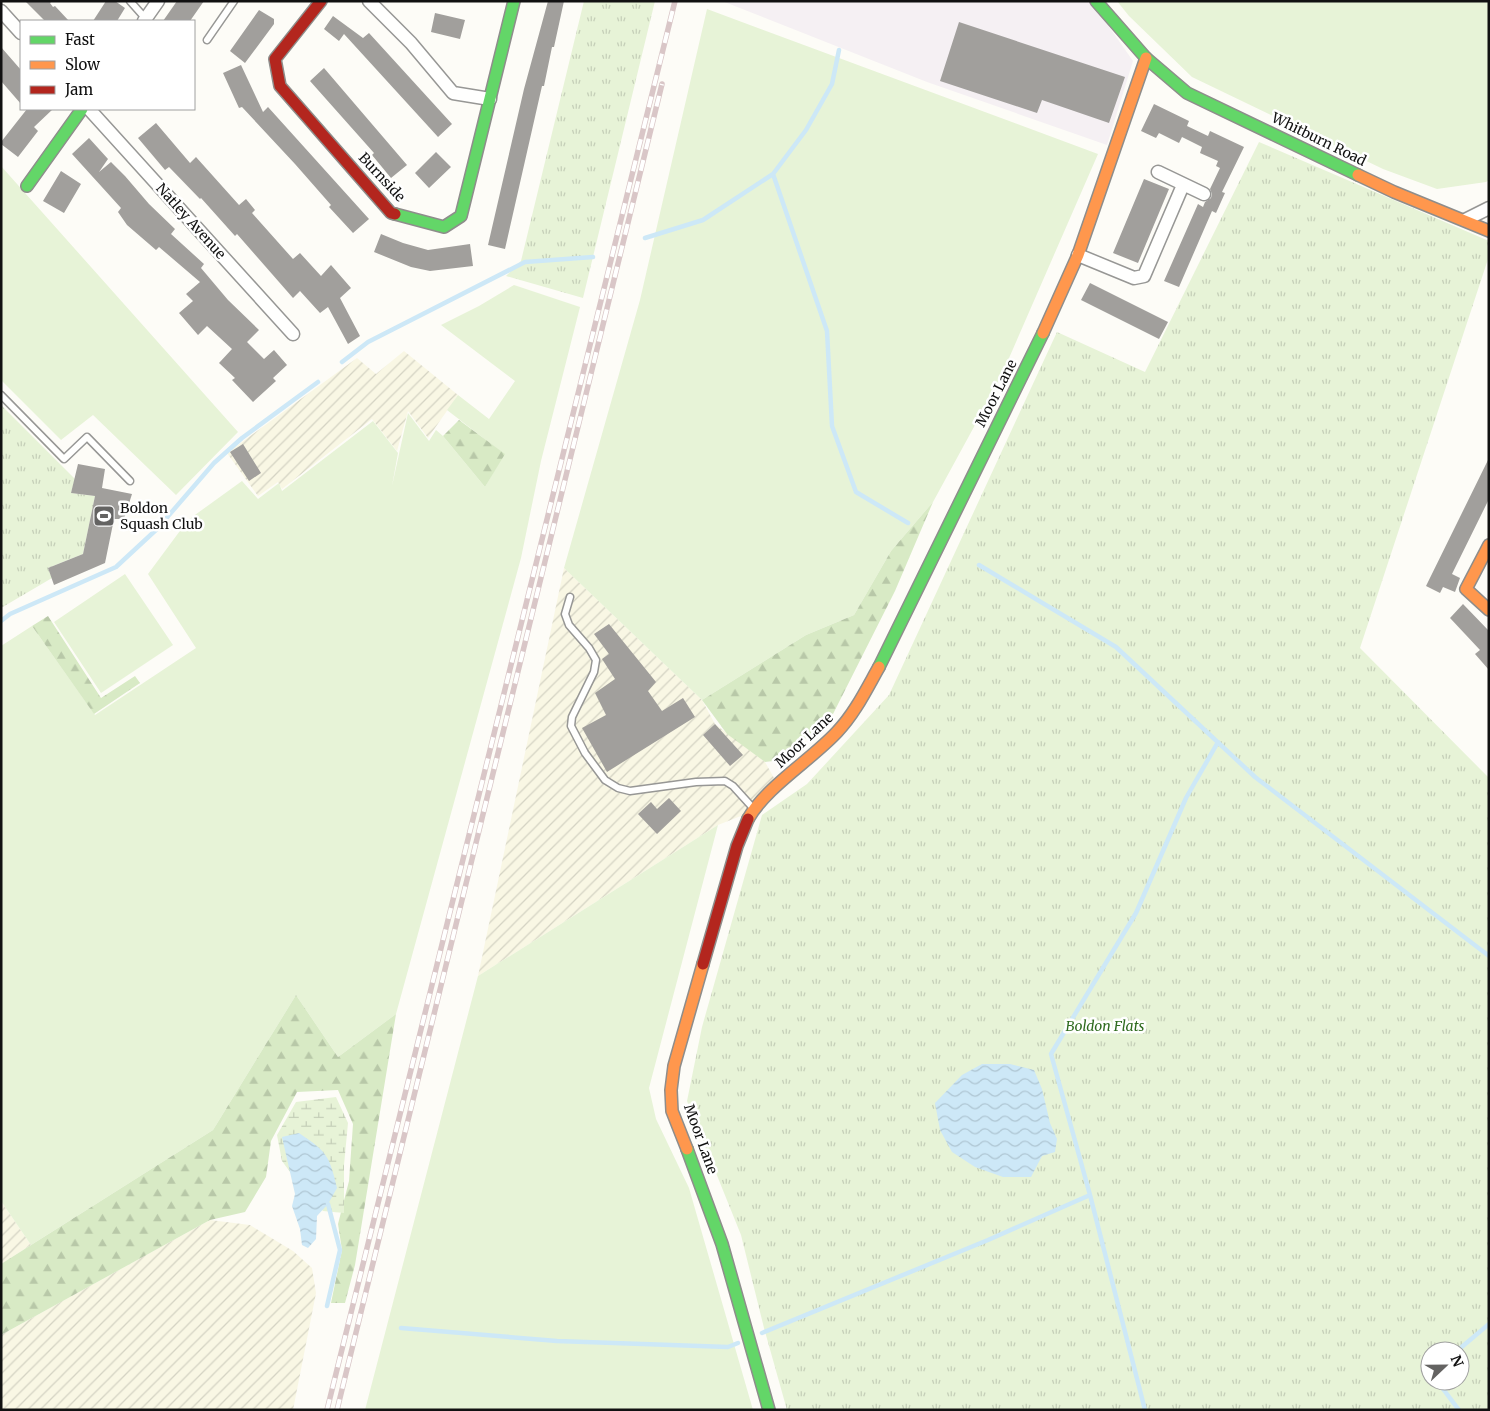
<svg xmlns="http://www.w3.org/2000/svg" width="1490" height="1411" font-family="Merriweather,serif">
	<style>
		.industrial { fill: #f5f0f3 }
		.farmland { fill: url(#farmland-furrows) }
		.grass { fill: #e7f3d7 }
		.forest { fill: url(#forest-firs) }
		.wetland { fill: url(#wetland-marsh) }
		.park { fill: url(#park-tufts); fill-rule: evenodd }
		.water { fill: url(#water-waves) }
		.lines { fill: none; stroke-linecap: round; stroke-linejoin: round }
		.stream { stroke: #cde8f7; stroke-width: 4.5 }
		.building { fill: #a19f9c }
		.lane-casing { stroke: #979795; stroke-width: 9 }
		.street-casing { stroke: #979795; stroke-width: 15 }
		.fast-casing { stroke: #8e8d8b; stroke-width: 14 }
		.slow-casing { stroke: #8e8d8b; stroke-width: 14 }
		.jam-casing { stroke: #8e8d8b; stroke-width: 14 }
		.lane { stroke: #fffffe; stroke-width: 6 }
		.street { stroke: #fffffe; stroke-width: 12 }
		.fast { stroke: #63d668; stroke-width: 11 }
		.slow { stroke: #ff974d; stroke-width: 11 }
		.jam { stroke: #b3261e; stroke-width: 11 }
		.rail-casing { stroke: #d9c6c7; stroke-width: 5.5 }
		.rail { stroke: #fff; stroke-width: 4; stroke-dasharray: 11; stroke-linecap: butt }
		.labels { text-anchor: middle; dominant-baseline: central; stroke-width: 5; stroke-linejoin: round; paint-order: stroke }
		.street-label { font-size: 14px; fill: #111; stroke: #fff }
		.poi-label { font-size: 14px; fill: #111; stroke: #fff; text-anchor: start }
		.park-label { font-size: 14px; font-style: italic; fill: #2f6b1f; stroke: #fff }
	</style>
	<defs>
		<pattern id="farmland-furrows" width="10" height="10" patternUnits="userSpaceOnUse" patternTransform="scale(1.25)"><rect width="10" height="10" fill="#f9f7e4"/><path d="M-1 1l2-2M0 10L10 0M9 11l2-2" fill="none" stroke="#d4d3c3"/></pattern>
		<pattern id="forest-firs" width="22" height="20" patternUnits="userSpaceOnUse" patternTransform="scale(1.25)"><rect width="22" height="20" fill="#d8eac5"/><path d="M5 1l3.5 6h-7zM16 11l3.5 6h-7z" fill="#b8c8a8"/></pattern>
		<pattern id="wetland-marsh" width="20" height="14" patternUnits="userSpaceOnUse" patternTransform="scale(1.25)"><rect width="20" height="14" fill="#e7f3d7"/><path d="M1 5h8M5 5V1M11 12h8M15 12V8" fill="none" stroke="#c5cfb8"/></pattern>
		<pattern id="park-tufts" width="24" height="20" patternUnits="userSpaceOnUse" patternTransform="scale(1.25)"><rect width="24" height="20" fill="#e7f3d7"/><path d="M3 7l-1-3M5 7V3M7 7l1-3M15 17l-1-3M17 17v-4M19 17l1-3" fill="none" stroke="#c5cfb8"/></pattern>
		<pattern id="water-waves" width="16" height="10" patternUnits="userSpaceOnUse" patternTransform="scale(1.25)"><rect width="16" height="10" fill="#cde8f7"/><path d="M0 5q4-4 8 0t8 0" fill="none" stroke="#afc6d3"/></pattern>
	</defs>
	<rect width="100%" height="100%" fill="#fdfcf7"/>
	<path class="industrial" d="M722 1H1091L1133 61 1107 145 927 82Z"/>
	<path class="farmland" d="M404 351 458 395 428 438 408 411 397 451 372 419 282 489 278 482 258 496 227 453 357 358 376 374Z
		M564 568 702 700 715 724 765 762 778 785 751 812 718 825 478 976Z
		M1 1201 31 1245 1 1264Z
		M210 1220 250 1225 293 1251 312 1268 316 1293 293 1410H1V1335Z"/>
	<path class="grass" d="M1117 1H1489V180L1486 182 1437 189 1383 169 1192 77 1129 16Z
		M707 9 1098 154 999 381 933 502 891 551 854 615 806 635 702 700 564 568 640 300Z
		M1 166 238 432 176 495 93 415 61 440 1 380Z
		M514 285 580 307 541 461 521 558 396 1014 338 1057 296 995 213 1130 31 1245 1 1201V646L32 626 95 715 196 648 148 574 188 520 242 481 258 499 279 483 282 491 373 421 398 453 392 486 408 413 429 441 436 430 443 436 485 487 504 454 447 410 458 395 489 419 515 381 441 325 479 306Z
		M125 574 173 645 101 693 54 622Z
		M718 825 649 1088 656 1119 689 1188 753 1410H365L478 976Z"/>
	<path class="forest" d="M459 420 505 454 485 487 443 436Z
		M933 502 895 591 833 714 781 760 765 762 727 734 702 700 806 635 854 615 891 551Z
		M48 616 101 698 135 676 140 683 94 714 32 626Z
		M296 995 338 1057 396 1014 355 1265 345 1303H331L342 1250 338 1224 349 1181 353 1124 338 1090 297 1092 271 1141 266 1177 245 1212 210 1220 1 1335V1264L213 1130Z"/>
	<path class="wetland" d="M336 1097 348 1123 344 1165V1213L323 1211 301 1187 282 1161 277 1135 296 1102Z"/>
	<path class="park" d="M584 1H655L583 298 506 276 521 261Z
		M1259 142 1489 241V256L1360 648 1489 778V1410H787L764 1328 741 1235 687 1101 702 1027 762 815 807 784 889 695 1057 332 1145 372ZM1430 1351H1460V1381H1430Z
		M1 405 75 479 71 493 95 496 83 554 48 568 52 578 1 608Z"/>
	<path class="water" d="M982 1064H1010L1034 1070 1042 1089 1050 1123 1057 1139 1055 1152 1042 1156 1031 1177H1003L975 1167 952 1152 940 1130 935 1103 962 1075Z
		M299 1133C327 1152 329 1155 337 1188L328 1204 317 1216 316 1239 308 1248 302 1245 300 1229 292 1206 295 1194 282 1137Z"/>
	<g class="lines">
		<path class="stream" d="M773 174 827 331 832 426 856 492 908 523
			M645 238 703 220 773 174 806 130 832 84 839 50
			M342 362 368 342 525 262 593 257
			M979 565 1116 647 1255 777 1489 956
			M1 621 10 614 116 567 157 529 214 463 242 438 318 382
			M1090 1195 1145 1410
			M327 1306 340 1250 328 1204
			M401 1328 557 1341 728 1347 738 1343
			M762 1333 988 1240 1090 1195 1051 1054 1136 913 1186 798 1218 742
			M1457 1351 1489 1324
			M1437 1381 1459 1410"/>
	</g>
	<path class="building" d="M25 1H52L50 3 53 7 55 6 69 21H45Z
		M106 1H115L125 8 117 21H93Z
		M177 1H204L190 21H163Z
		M548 1H564L554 47H552L544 86H542L505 249 488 245 524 89Z
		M259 10 274 19V24L245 63 230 51Z
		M435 13 465 20 460 39 431 32Z
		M333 16 363 38 369 33 452 124 438 137 344 34 339 41 324 29Z
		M959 22 1125 77 1109 123 1042 100 1037 113 940 81Z
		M1 47 21 70V104L1 81Z
		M241 65 263 112 268 107 369 219 353 233 329 207 331 205 295 164 242 107 239 108 223 73Z
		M324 68 407 165 391 178 372 155 374 153 310 81Z
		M1154 104 1189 121 1187 126 1208 136 1210 131 1244 147 1222 192 1225 193 1216 213 1212 211 1179 287 1164 281 1198 204 1203 207 1205 202 1211 198 1212 194 1210 189 1220 168 1216 166 1218 161 1200 153 1202 147 1182 137 1179 143 1159 133 1156 138 1141 131Z
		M27 109H53L34 127 38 131 18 157 1 144V142Z
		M156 123 190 163 196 157 239 205 246 199 255 210 252 213 293 259 300 253 321 276 331 265 351 288 340 298 360 336 348 344 328 307 320 313 300 291 293 298 237 234 235 236 201 198 200 199 169 167 165 170 138 138Z
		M89 138 108 159 99 172 111 162 125 176 149 204 175 229 171 234 204 264 201 268 228 300 259 330 247 342 264 359 274 350 287 365 273 378 276 381 253 402 232 380 235 378 219 363 232 349 207 326 198 335 179 313 193 301 186 294 200 282 159 247 156 250 127 225 118 212 121 208 72 154Z
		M436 152 451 167 429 188 415 173Z
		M61 171 81 184 64 213 43 201Z
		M1144 179 1169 189 1138 263 1113 253Z
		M381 234 403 243 428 250 470 244 473 266 430 271 411 267 374 252Z
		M1090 283 1168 322 1159 339 1081 300Z
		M243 444 261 473 249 481 230 452Z
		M1489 458V499L1452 574 1460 578 1455 592 1443 587 1440 593 1426 586Z
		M78 464 105 469 102 488 132 494 124 519H114L105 563 54 585 48 568 83 554 95 496 71 493Z
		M1463 604 1489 631V670L1475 654 1480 650 1450 618Z
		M609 624 656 682 648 691 662 711 683 698 695 717 607 772 582 728 606 715 595 693 615 679 602 659 609 654 594 634Z
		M715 724 743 755 730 766 703 735Z
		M669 798 681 811 657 834 638 814 651 802 657 809Z"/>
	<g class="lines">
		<g class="lane-casing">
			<path id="lane" d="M130 1 146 19
				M207 40 234 1
				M1 395 64 459 87 437 130 481
				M570 597 565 614 569 625 589 648 596 660 594 672 572 717 571 726 585 753 605 780 618 788 630 791 696 782 725 781 733 786 753 808"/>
		</g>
		<g class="street-casing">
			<path id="street" d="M369 1 411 43 453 93 490 99
				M1 11 21 33
				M144 21 158 1
				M89 109 293 334
				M1158 172 1204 194
				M1465 220 1489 208
				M1078 255 1134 278 1144 276 1183 185"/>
		</g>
		<g class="fast-casing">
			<path id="fast" d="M1096 1 1146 58 1187 93 1358 175
				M27 186 82 109
				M395 214 444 227 461 216 514 1
				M879 667 1043 333
				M687 1149 722 1244 769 1410"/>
		</g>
		<g class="slow-casing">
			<path id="slow" d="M1358 175 1394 192 1489 231
				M1043 333 1078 255 1146 58
				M1489 545 1466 589 1489 610
				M748 819C766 787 811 760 837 732 855 713 866 690 879 667
				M687 1149 672 1111 671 1090 674 1066 703 964"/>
		</g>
		<g class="jam-casing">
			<path id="jam" d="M321 1 275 59 280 86 391 213 395 214
				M703 964 737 846 748 819"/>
		</g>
		<use href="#lane" class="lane"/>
		<use href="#street" class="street"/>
		<use href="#fast" class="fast"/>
		<use href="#slow" class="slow"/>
		<use href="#jam" class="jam"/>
		<g class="rail-casing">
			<path id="rail" d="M327 1410 675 1
				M337 1410 662 84"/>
		</g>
		<use href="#rail" class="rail"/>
	</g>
	<defs>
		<g id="stadium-square" transform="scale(1.125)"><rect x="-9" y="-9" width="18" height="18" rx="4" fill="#646362" stroke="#fff"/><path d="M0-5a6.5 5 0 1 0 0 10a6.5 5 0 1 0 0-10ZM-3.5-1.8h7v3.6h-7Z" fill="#fff"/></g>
	</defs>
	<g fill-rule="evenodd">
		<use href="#stadium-square" x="104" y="516"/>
	</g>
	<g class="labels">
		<g class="street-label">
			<text transform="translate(1319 139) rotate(26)">Whitburn Road</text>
			<text transform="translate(382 177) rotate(47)">Burnside</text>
			<text transform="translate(191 221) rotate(48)">Natley Avenue</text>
			<text transform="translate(996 393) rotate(-63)">Moor Lane</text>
			<text transform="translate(804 740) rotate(-43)">Moor Lane</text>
			<text transform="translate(701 1139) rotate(70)">Moor Lane</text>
		</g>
		<g class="poi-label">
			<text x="120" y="508">Boldon<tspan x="120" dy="16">Squash Club</tspan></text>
		</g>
		<g class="park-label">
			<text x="1105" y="1026">Boldon Flats</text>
		</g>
	</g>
	<rect width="1490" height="1411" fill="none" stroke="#111111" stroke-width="5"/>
	<rect x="20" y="20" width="175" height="90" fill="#ffffff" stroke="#a0a0a0"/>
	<rect x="30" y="36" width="25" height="8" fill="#63d668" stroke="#a0a0a0"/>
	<text x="65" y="45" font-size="15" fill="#111111">Fast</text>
	<rect x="30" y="61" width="25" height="8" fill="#ff974d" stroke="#a0a0a0"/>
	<text x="65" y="70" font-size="15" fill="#111111">Slow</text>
	<rect x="30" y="86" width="25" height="8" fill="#b3261e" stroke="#a0a0a0"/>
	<text x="65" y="95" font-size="15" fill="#111111">Jam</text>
	<g transform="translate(1445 1366) rotate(68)"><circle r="24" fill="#ffffff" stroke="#a0a0a0"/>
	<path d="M0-4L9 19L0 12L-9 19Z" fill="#646362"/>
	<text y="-8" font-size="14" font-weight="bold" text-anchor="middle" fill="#111111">N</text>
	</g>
</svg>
